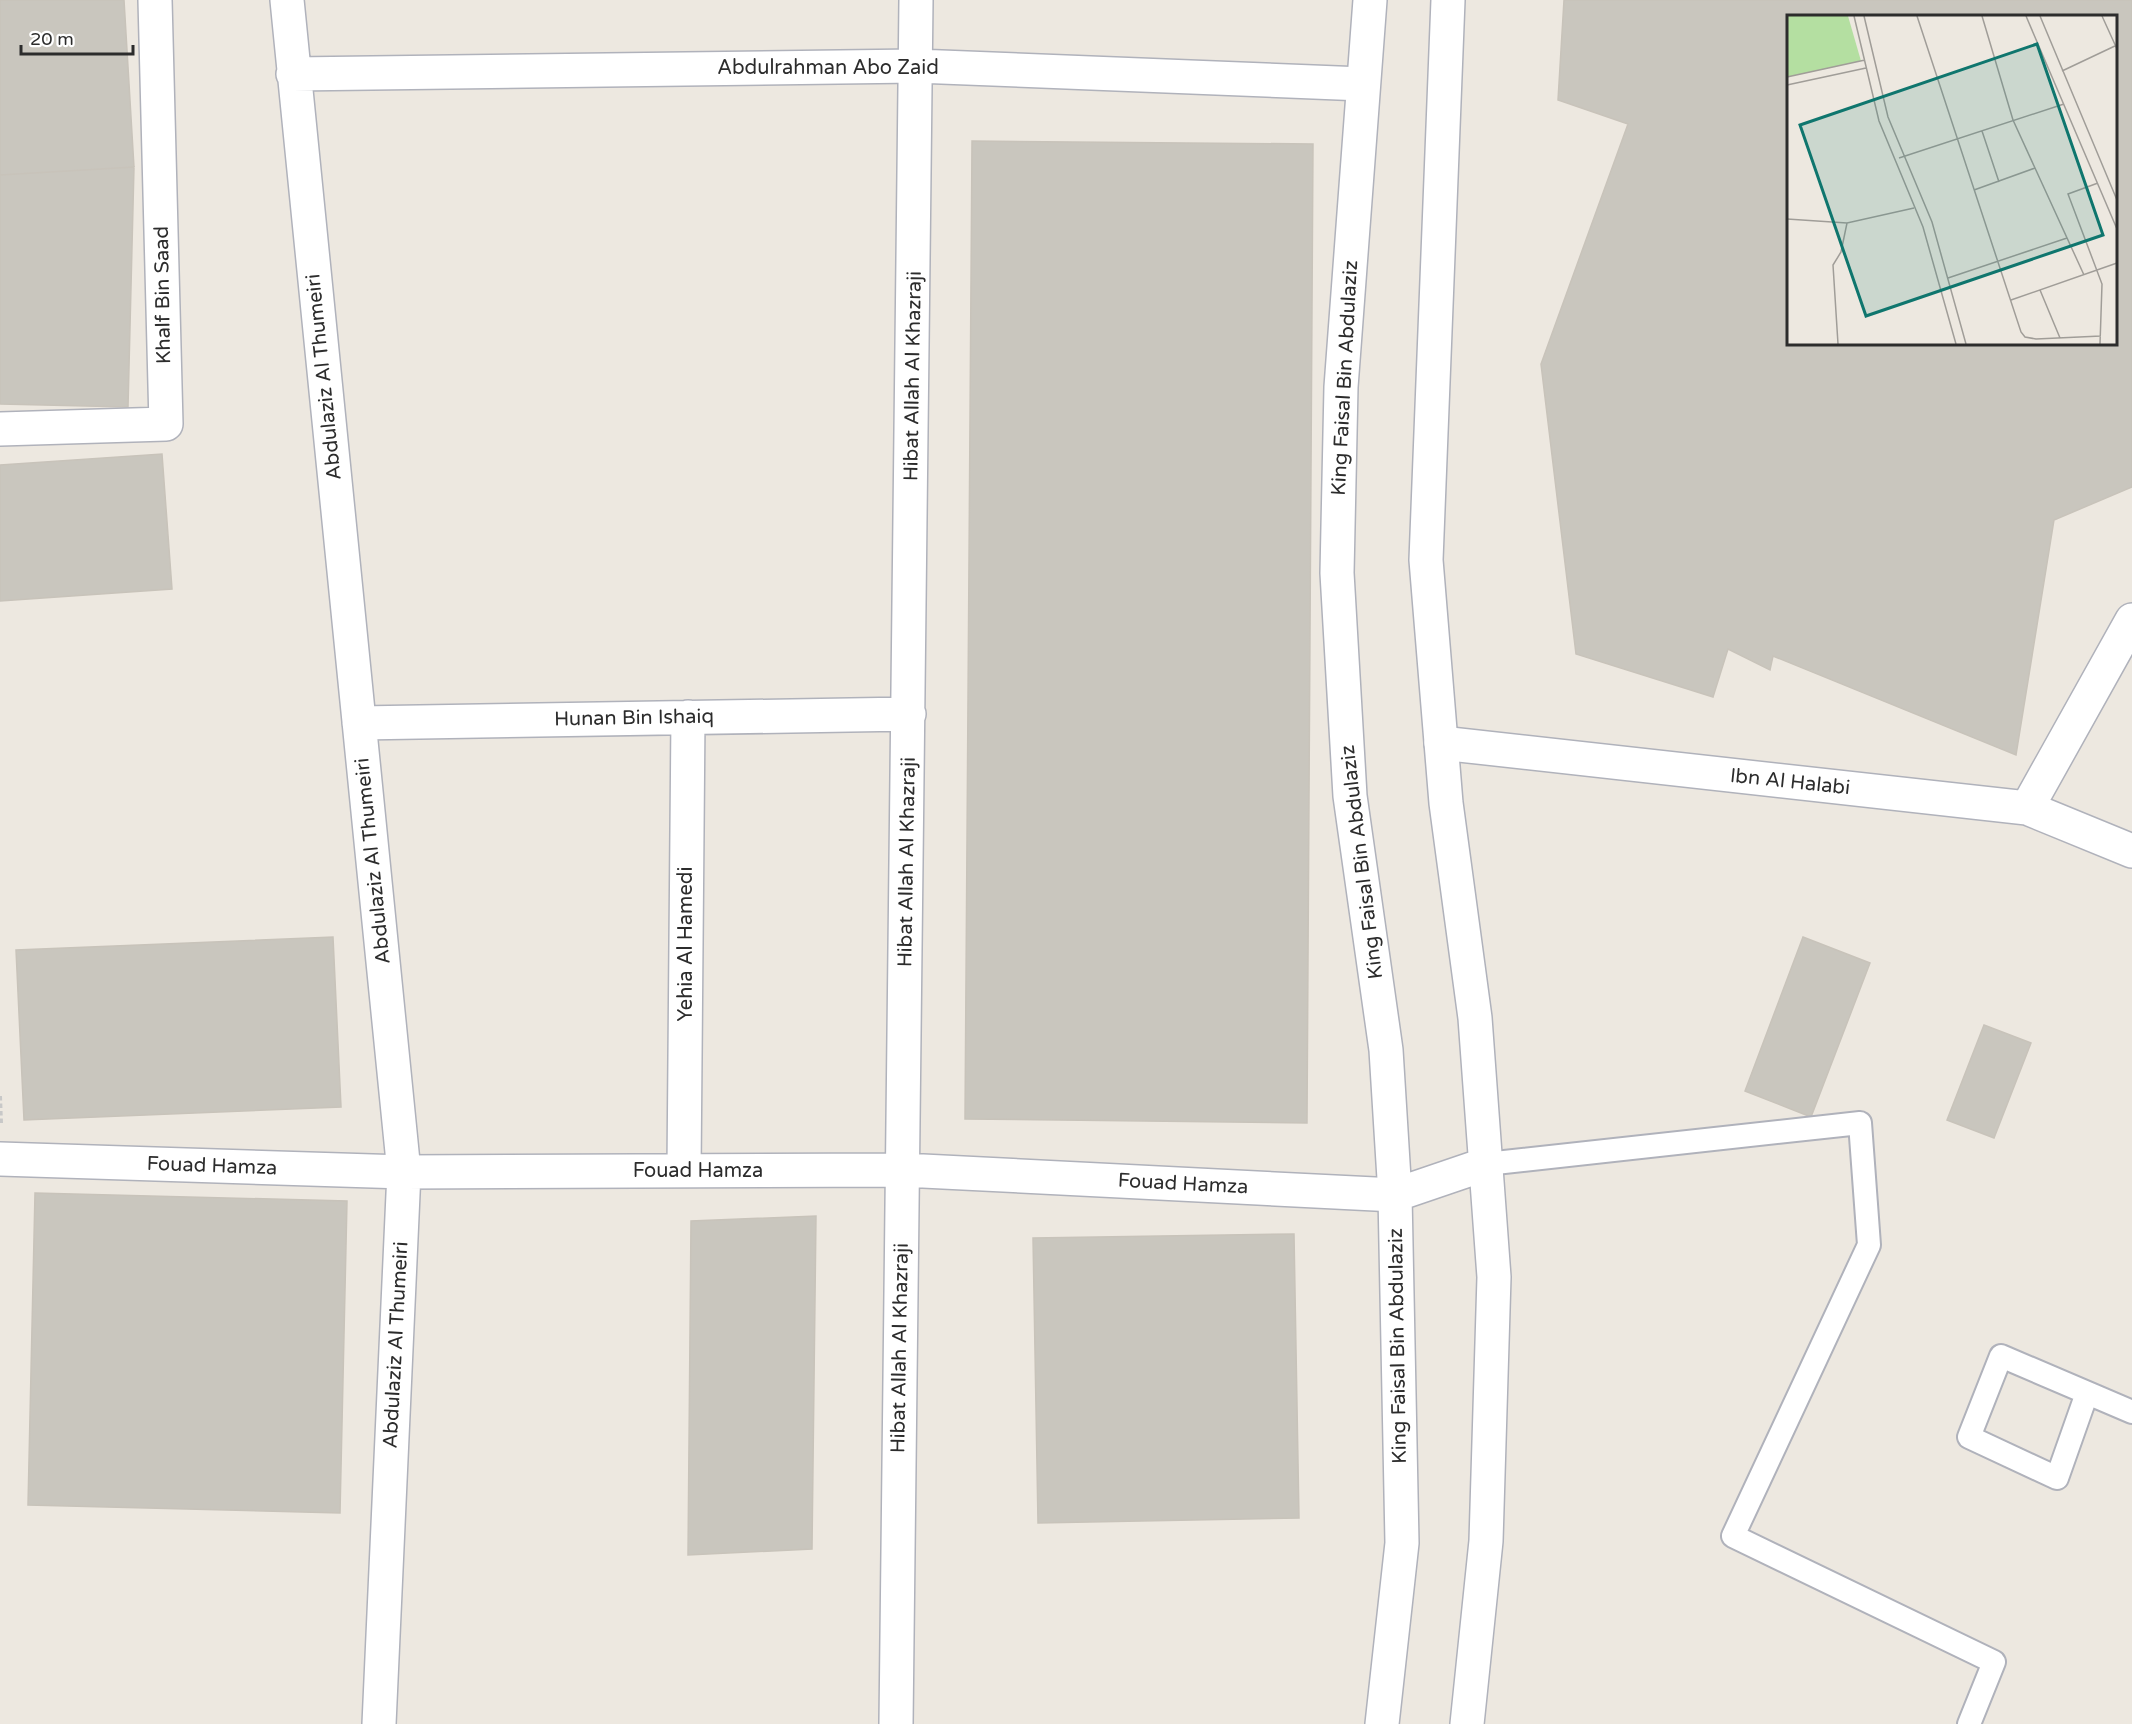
<svg xmlns="http://www.w3.org/2000/svg" width="2132" height="1724" font-family="'Varela Round',sans-serif">
	<style>
		.building { fill: #c9c6be; stroke: #c8c3ba; stroke-width: 1.5; fill-rule: evenodd }
		.lines { fill: none; stroke-linecap: round; stroke-linejoin: round }
		.lane-casing { stroke: #b0b2bb; stroke-width: 26 }
		.street-casing { stroke: #b0b2bb; stroke-width: 36 }
		.secondary-casing { stroke: #b0b2bb; stroke-width: 36 }
		.path { stroke: #c8c8c8; stroke-width: 4; stroke-dasharray: 4.5 3; stroke-linecap: butt }
		.lane { stroke: #fff; stroke-width: 22 }
		.street { stroke: #fff; stroke-width: 33 }
		.secondary { stroke: #fff; stroke-width: 33 }
		.labels { text-anchor: middle; dominant-baseline: central; stroke-width: 6; stroke-linejoin: round; paint-order: stroke }
		.street-label { font-size: 20px; fill: #2c2c2c; stroke: #fff }
		.inset-road { fill: none; stroke: #a09d98; stroke-width: 1.5 }
		.view { fill: #0f766e; fill-opacity: 0.15; stroke: #0f766e; stroke-width: 3 }
		.inset-edge { fill: none; stroke: #2c2c2c; stroke-width: 3 }
	</style>
	<rect width="100%" height="100%" fill="#ede8e0"/>
	<path class="building" d="M0 0H124L134 167 0 175Z
		M1564 0H2132V487L2054 520 2016 755 1773 656 1770 670 1728 649 1713 697 1576 654 1541 364 1628 124 1558 100ZM1788 16H2116V344H1788Z
		M972 141 1313 144 1307 1123 965 1119Z
		M134 167 128 407 0 404V175Z
		M162 454 172 589 0 601V465Z
		M333 937 341 1107 24 1120 16 950Z
		M1803 937 1870 963 1811 1117 1745 1091Z
		M1984 1025 2031 1043 1994 1138 1947 1120Z
		M35 1193 347 1201 340 1513 28 1505Z
		M816 1216 812 1549 688 1555 691 1221Z
		M1294 1234 1299 1518 1038 1523 1033 1238Z"/>
	<g class="lines">
		<g class="lane-casing">
			<path id="lane" d="M1486 1164 1860 1123 1869 1245 1733 1536 1994 1662 1969 1724
				M2087 1393 2057 1478 1969 1437 2001 1356 2132 1412"/>
		</g>
		<g class="street-casing">
			<path id="street" d="M287 0 404 1172 379 1724
				M293 74 916 66 1363 84
				M0 429 166 424 155 0
				M359 723 909 714
				M1441 743 2027 808 2132 851
				M2027 808 2132 620
				M0 1159 404 1172 903 1170 1395 1195
				M684 1171 688 717
				M896 1724 916 0"/>
		</g>
		<g class="secondary-casing">
			<path id="secondary" d="M1370 0 1341 387 1337 573 1350 796 1386 1050 1395 1195 1402 1543 1382 1724
				M1448 0 1426 560 1446 803 1475 1018 1494 1277 1486 1541 1467 1724
				M1395 1195 1486 1164"/>
		</g>
		<path class="path" d="M0 1096 1 1123"/>
		<use href="#lane" class="lane"/>
		<use href="#street" class="street"/>
		<use href="#secondary" class="secondary"/>
	</g>
	<g class="labels">
		<g class="street-label">
			<text x="828" y="68">Abdulrahman Abo Zaid</text>
			<text transform="translate(163 295) rotate(-91)">Khalf Bin Saad</text>
			<text transform="translate(913 376) rotate(-89)">Hibat Allah Al Khazraji</text>
			<text transform="translate(324 377) rotate(-96)">Abdulaziz Al Thumeiri</text>
			<text transform="translate(1345 378) rotate(-87)">King Faisal Bin Abdulaziz</text>
			<text transform="translate(634 718) rotate(-1)">Hunan Bin Ishaiq</text>
			<text transform="translate(1790 782) rotate(6)">Ibn Al Halabi</text>
			<text transform="translate(373 861) rotate(-96)">Abdulaziz Al Thumeiri</text>
			<text transform="translate(907 862) rotate(-89)">Hibat Allah Al Khazraji</text>
			<text transform="translate(1362 862) rotate(-97)">King Faisal Bin Abdulaziz</text>
			<text transform="translate(686 944) rotate(-90)">Yehia Al Hamedi</text>
			<text transform="translate(212 1166) rotate(2)">Fouad Hamza</text>
			<text x="698" y="1171">Fouad Hamza</text>
			<text transform="translate(1183 1184) rotate(3)">Fouad Hamza</text>
			<text transform="translate(396 1345) rotate(-87)">Abdulaziz Al Thumeiri</text>
			<text transform="translate(1398 1346) rotate(-91)">King Faisal Bin Abdulaziz</text>
			<text transform="translate(900 1348) rotate(-89)">Hibat Allah Al Khazraji</text>
		</g>
	</g>
	<g transform="translate(1787 15)">
		<rect width="330" height="330" fill="#ede8e0"/>
		<path d="M0 1H61L74 46 0 62Z" fill="#b4dfa1"/>
		<path class="inset-road" d="M67 1 92 106 136 212 169 329M77 1 101 102 145 207 179 329M130 1 234 317 238 322 249 324 314 321M195 1 226 105 297 260M239 1 330 214M253 1 330 185M315 1 330 34M275 56 330 30M0 62 78 45M0 70 79 53M195 116 212 167M112 143 277 89M311 168 281 179 315 269 313 329M187 175 248 153M0 204 60 208 127 193M161 263 280 223M253 275 273 323M224 285 330 248M51 329 46 250 54 237 60 208"/>
		<path class="view" d="M250 29 316 220 79 301 13 110Z"/>
		<rect width="330" height="330" class="inset-edge"/>
	</g>
	<path d="M21 45v9h112v-9" fill="none" stroke="#2c2c2c" stroke-width="3"/>
	<text x="30" y="45" font-size="18" fill="#2c2c2c" stroke="#ffffff" stroke-width="4.5" paint-order="stroke">20 m</text>
</svg>
